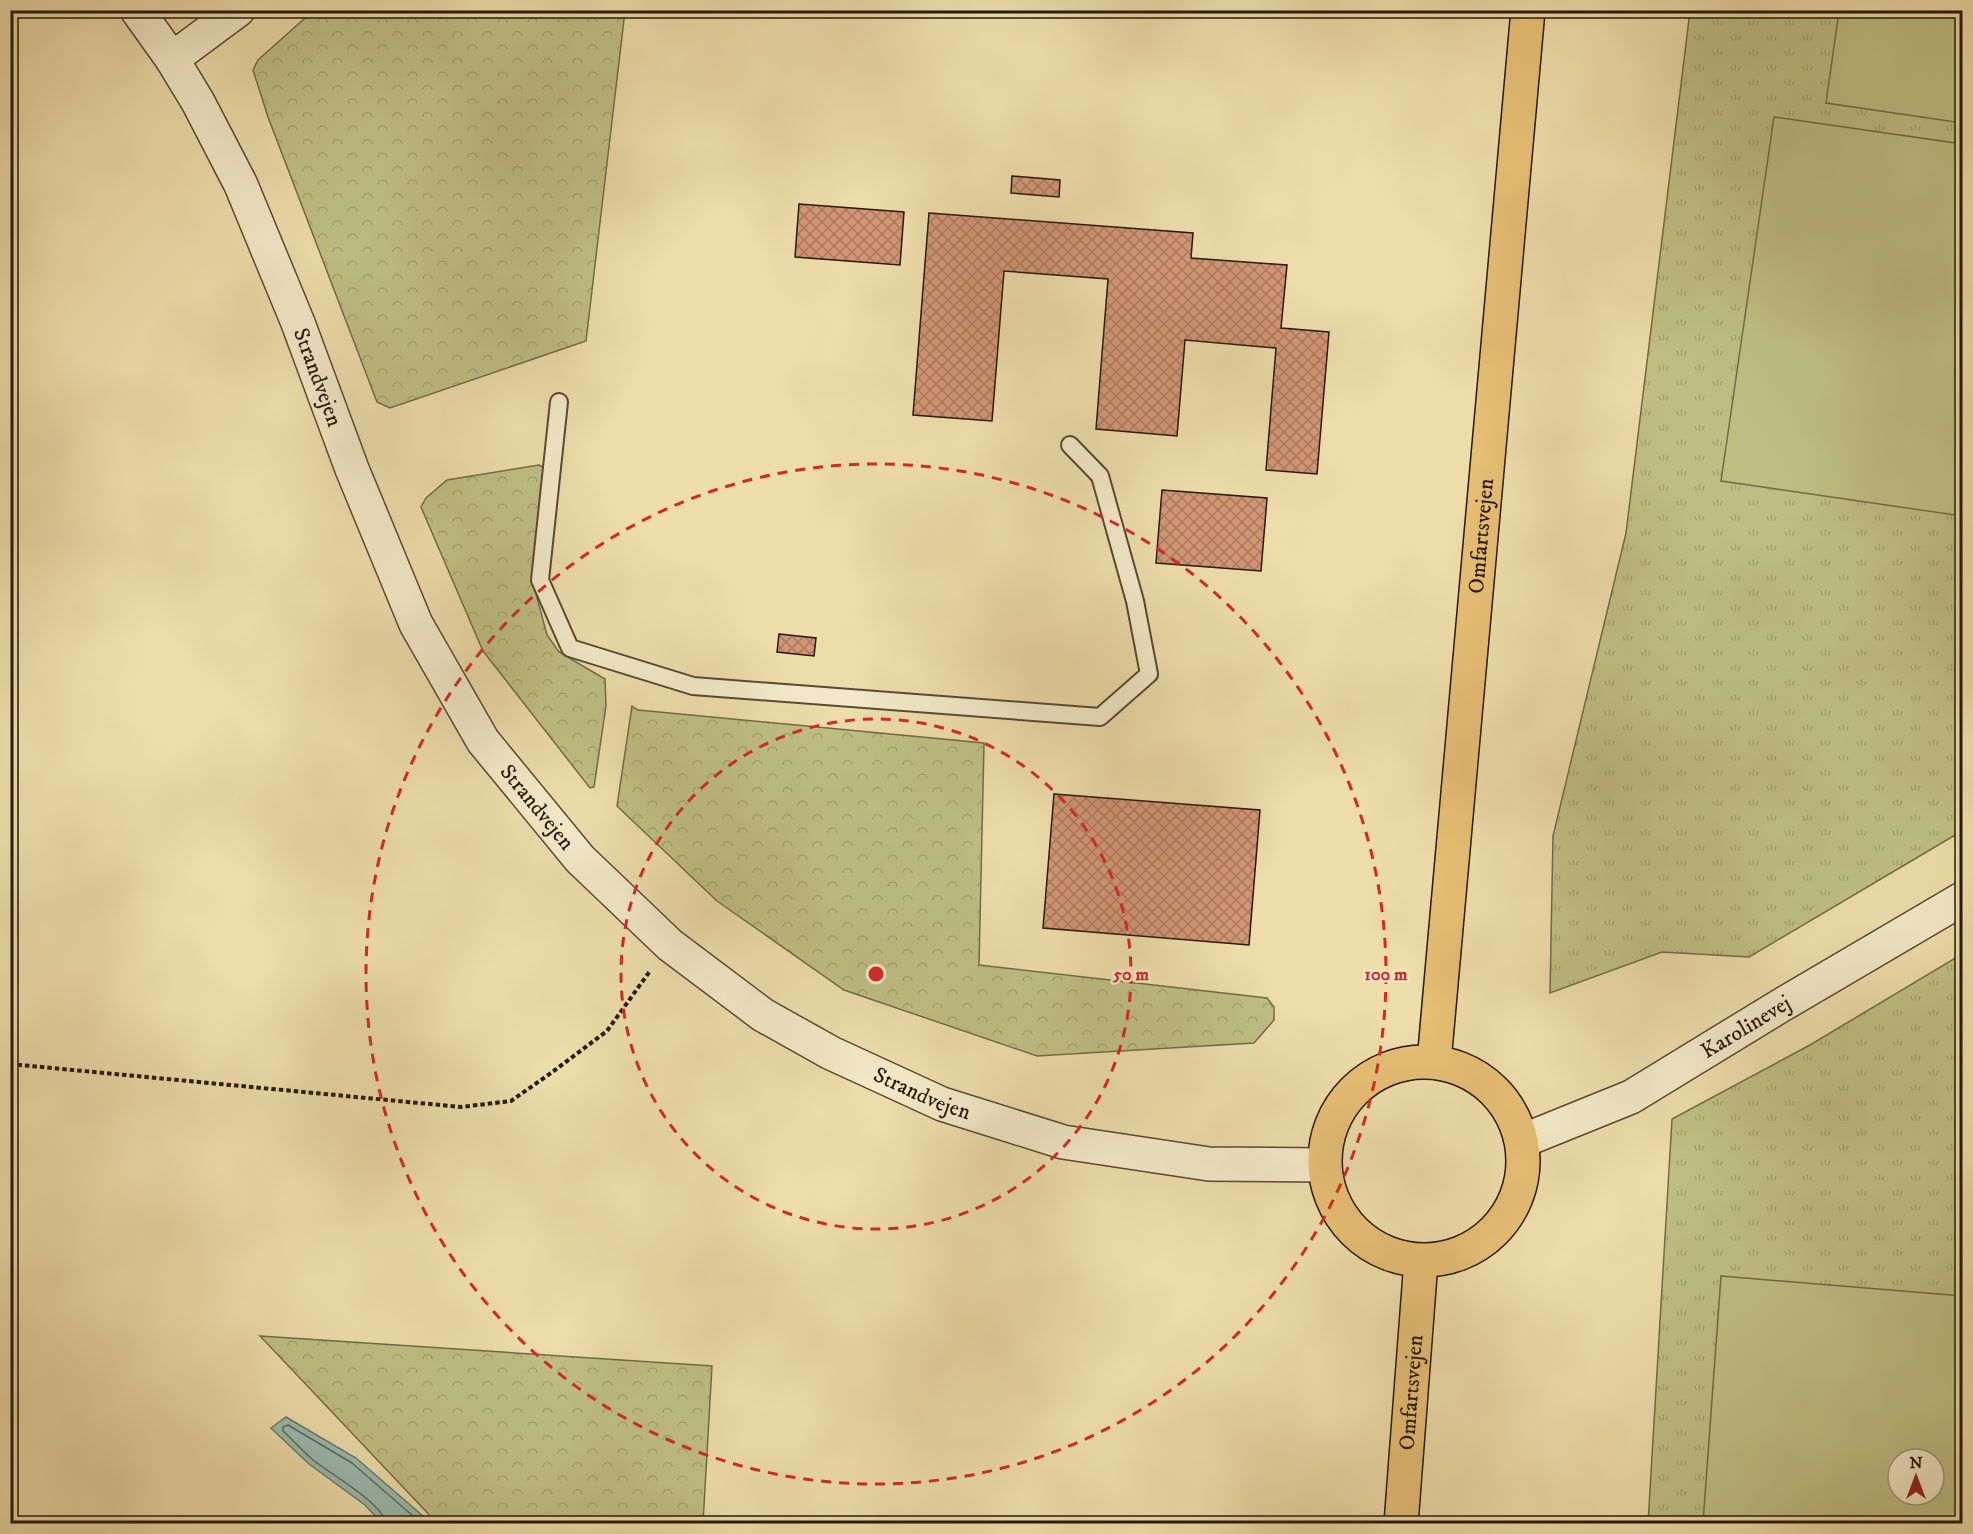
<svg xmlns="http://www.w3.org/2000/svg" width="1973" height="1534" font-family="'IM FELL DW Pica',serif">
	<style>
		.forest { fill: url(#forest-crowns); stroke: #726c47; stroke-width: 1.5 }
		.park { fill: url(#park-tufts); stroke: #726c47; stroke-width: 1.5; fill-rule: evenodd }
		.pitch { fill: #bfbf84; stroke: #726c47; stroke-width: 1.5; fill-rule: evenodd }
		.water { fill: #9abbae; stroke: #6c7a6c; stroke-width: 1.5 }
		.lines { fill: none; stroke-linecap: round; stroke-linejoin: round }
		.shore { stroke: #606a5c; stroke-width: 1.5 }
		.building { fill: url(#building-cross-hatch); stroke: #26190a; stroke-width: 1.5 }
		.service-casing { stroke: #584a32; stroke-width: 20 }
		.minor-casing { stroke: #584a32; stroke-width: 36 }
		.tertiary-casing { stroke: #584a32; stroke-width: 36 }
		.primary-casing { stroke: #26190a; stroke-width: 36 }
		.path { stroke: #26190a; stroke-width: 4; stroke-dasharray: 4.5 3; stroke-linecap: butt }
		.service { stroke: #f3e9c8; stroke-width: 16 }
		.minor { stroke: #f3e9c8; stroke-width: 33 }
		.tertiary { stroke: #f3e9c8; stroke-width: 33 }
		.primary { stroke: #e6be75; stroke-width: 33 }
		.ring { fill: none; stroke: #d62828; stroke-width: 3; stroke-dasharray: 10 8 }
		.labels { text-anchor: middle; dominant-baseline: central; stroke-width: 4.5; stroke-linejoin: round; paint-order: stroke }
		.street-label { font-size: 22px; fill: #26190a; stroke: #f3e9c8 }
		.centre { fill: #d62828; stroke: #f3e9c8; stroke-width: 3 }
		.ring-label { font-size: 18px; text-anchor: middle; font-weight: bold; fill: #d62828; stroke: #f3e9c8; stroke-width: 4.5; stroke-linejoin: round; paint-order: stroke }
	</style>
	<defs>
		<pattern id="forest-crowns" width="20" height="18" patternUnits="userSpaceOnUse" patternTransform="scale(1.5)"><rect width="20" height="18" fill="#bfbf84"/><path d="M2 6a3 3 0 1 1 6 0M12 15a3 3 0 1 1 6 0" fill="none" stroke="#a4a471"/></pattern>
		<pattern id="park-tufts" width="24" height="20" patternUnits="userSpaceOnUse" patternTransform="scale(1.5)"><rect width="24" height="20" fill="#bfbf84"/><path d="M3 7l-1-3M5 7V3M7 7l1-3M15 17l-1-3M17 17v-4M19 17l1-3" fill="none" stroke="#a4a471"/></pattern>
		<pattern id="building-cross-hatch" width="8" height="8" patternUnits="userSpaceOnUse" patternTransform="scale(1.5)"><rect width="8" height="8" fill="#d29675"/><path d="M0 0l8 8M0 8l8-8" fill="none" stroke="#aa7a5e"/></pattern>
	</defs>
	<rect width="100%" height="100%" fill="#edddaa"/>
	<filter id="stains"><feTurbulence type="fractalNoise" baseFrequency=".00333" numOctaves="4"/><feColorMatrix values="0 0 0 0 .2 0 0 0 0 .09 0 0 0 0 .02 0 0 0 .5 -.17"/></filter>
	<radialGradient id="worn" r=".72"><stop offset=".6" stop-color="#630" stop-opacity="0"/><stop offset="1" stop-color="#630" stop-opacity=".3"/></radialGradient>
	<path class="forest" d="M313 11H625L586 341 390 408 377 402 268 117 253 70 258 60Z
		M539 465 548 470 536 594 547 635 559 652 605 679 606 706 594 787 590 788 483 651 421 507 426 498 447 480Z
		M632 706 638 710 984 743 979 965 1267 998 1274 1007V1020L1254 1043 1037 1056 844 990 717 901 617 806Z
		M260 1336 712 1366 703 1523H437Z"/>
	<path class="park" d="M1690 11H1962V831L1749 957 1662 952 1550 993 1553 836 1626 533Z
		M1962 954V1523L1648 1524 1672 1119 1810 1045ZM1898 1459H1934V1495H1898Z"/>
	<path class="pitch" d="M1839 11H1962V123L1826 103Z
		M1774 117 1962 144V516L1721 481Z
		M1721 1276 1962 1296V1523H1703ZM1898 1459H1934V1495H1898Z"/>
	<path class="water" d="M286 1417 356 1458 431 1523H382L365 1505 309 1464 271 1428Z"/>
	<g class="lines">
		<path class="shore" d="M386 1524C384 1504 329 1473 313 1460 302 1451 293 1440 283 1431V1427L288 1425 352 1463 422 1524"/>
	</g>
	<path class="building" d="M1012 176 1060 180 1059 197 1011 193Z
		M799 204 904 212 900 265 795 257Z
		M929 213 1193 233 1191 258 1287 265 1281 328 1329 332 1317 474 1266 470 1276 348 1185 340 1177 436 1096 429 1108 279 1004 271 992 421 913 415Z
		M1162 490 1267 498 1261 571 1156 563Z
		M779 634 816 638 814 656 777 652Z
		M1054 794 1260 810 1249 945 1043 928Z"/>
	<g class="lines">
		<g class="service-casing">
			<path id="service" d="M559 402 540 580 570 648 693 686 1100 717 1149 674 1135 601 1100 476 1070 445"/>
		</g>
		<g class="minor-casing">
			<path id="minor" d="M172 59 238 10"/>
		</g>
		<g class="tertiary-casing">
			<g id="tertiary">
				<path id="s1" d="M137 10 172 59 198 102 241 185 298 323 352 469 416 624 483 741 580 859 670 945 763 1015 831 1053 942 1104 1063 1142 1209 1164 1324 1165"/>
				<path id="s2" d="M1522 1141 1631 1097 1780 1006 1962 899"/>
			</g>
		</g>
		<g class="primary-casing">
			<g id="primary">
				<circle cx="1424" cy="1161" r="99"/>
				<path id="s3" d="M1434 1062 1528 10"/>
				<path id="s4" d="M1401 1524 1421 1261"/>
			</g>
		</g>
		<path class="path" d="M10 1064 461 1107 511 1101 551 1073 607 1031 650 971"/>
		<use href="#service" class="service"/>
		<use href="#minor" class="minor"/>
		<use href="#tertiary" class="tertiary"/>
		<use href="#primary" class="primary"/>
	</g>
	<g class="ring">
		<circle cx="876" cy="974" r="255"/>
		<circle cx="876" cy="974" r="510"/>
	</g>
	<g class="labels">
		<g class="street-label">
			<text stroke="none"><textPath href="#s1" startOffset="411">Strandvejen</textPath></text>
			<text stroke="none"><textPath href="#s3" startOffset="528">Omfartsvejen</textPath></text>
			<text stroke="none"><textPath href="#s1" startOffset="897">Strandvejen</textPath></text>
			<text stroke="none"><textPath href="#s2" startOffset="252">Karolinevej</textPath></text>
			<text stroke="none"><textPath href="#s1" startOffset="1383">Strandvejen</textPath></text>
			<text stroke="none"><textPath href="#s4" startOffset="132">Omfartsvejen</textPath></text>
		</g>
	</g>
	<circle cx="876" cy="974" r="9" class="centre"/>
	<g class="ring-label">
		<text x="1131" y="980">50 m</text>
		<text x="1386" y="980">100 m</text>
	</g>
	<rect width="1973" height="1534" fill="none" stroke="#edddaa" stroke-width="36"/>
	<rect x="12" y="12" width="1949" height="1510" fill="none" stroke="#26190a" stroke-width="3"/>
	<rect x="18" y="18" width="1937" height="1498" fill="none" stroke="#26190a" stroke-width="1.5"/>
	<g transform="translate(1916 1477)"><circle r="28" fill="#f3e9c8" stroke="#a1967c" stroke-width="1.5"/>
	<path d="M0-4.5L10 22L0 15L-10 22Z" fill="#8f2418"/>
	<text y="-9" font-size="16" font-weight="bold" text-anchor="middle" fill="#26190a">N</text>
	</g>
	<rect width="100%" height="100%" filter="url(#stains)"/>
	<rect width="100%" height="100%" fill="url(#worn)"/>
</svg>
